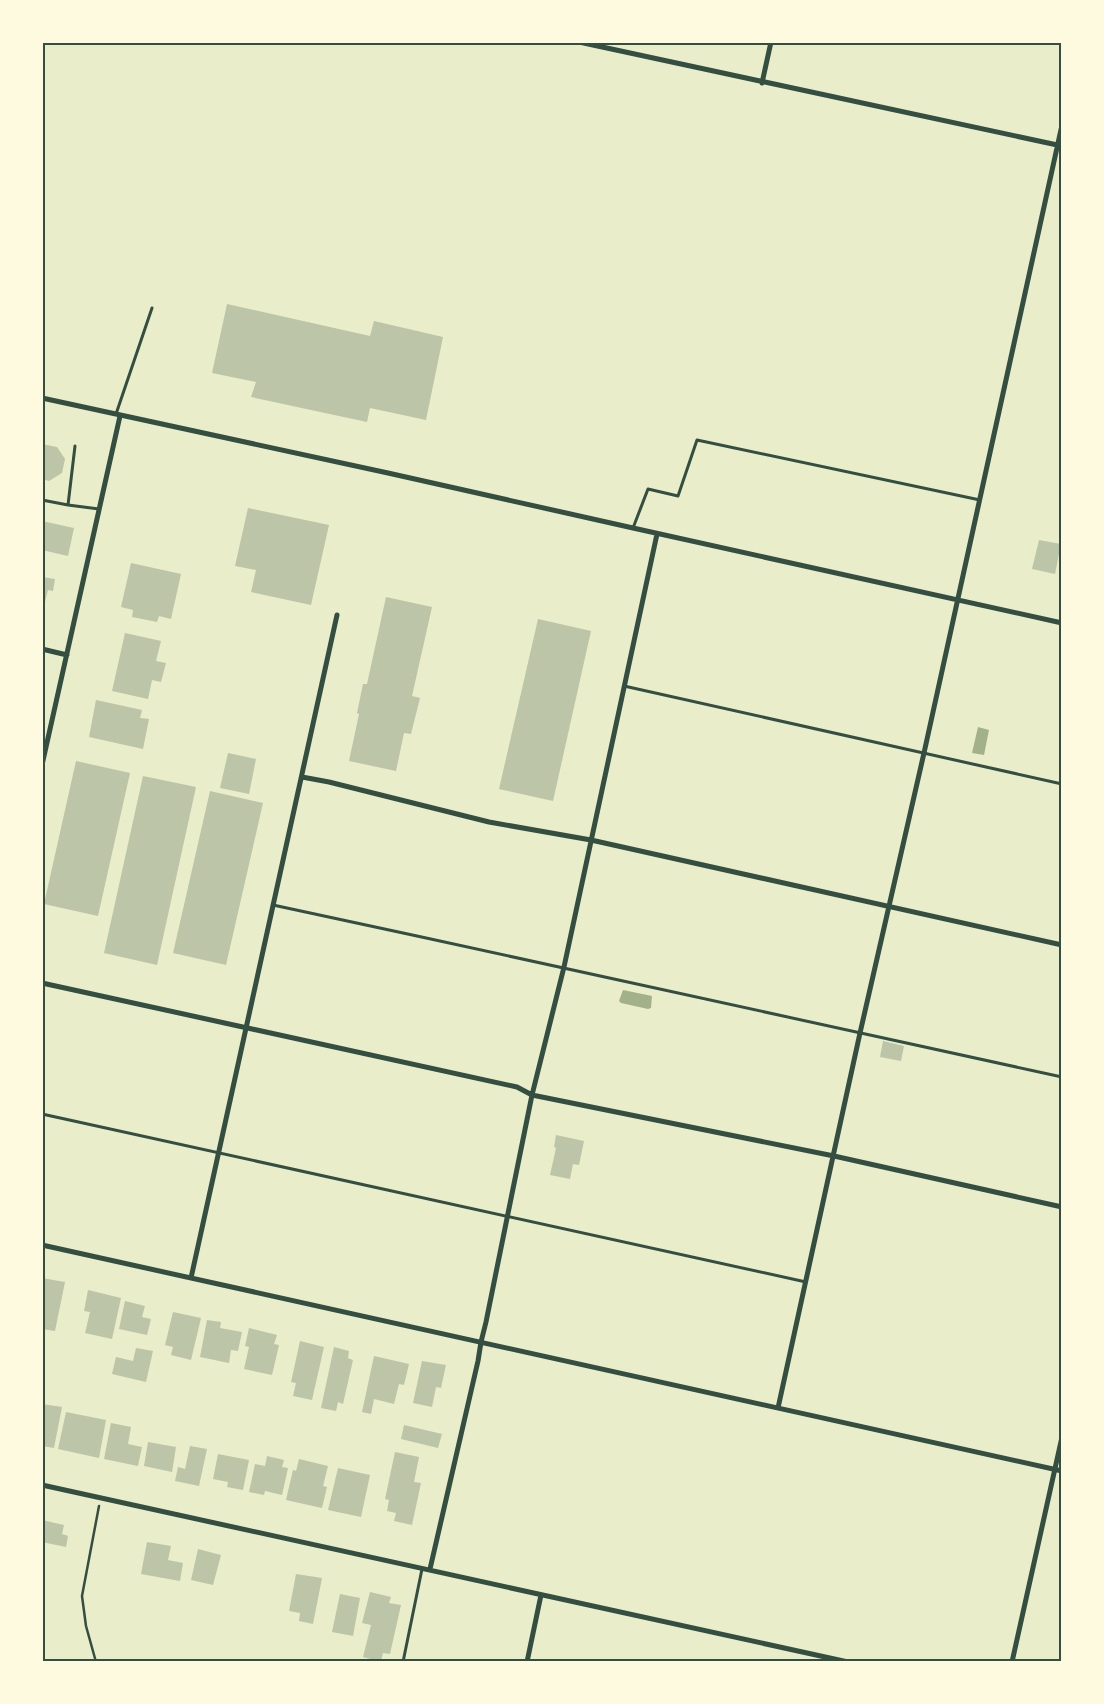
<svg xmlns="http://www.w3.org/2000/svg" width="1104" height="1704" font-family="'Alegreya Sans',sans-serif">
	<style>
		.water { fill: #a3b18a }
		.building { fill: #bcc5a7 }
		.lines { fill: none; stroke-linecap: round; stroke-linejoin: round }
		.path { stroke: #344e41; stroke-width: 2.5 }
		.service { stroke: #344e41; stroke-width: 3 }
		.minor { stroke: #344e41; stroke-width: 5 }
		.neatline { fill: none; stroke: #344e41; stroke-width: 2 }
	</style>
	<rect width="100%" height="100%" fill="#e9edc9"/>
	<path class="water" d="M978 727 989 730 984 755 972 753Z
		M623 990 652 996 651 1008 648 1009 621 1003 619 1001Z"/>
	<path class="building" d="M227 304 370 336 374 321 443 337 426 420 370 408 367 422 251 397 256 382 212 373Z
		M42 444 57 447 65 459 62 473 49 481 42 479Z
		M248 508 329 525 311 605 251 592 256 570 235 566Z
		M42 521 74 528 68 556 42 550Z
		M1039 540 1061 544 1055 574 1032 569Z
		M131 563 181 574 171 619 159 616 157 622 132 617 133 610 121 607Z
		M42 577 55 579 53 591 48 590 43 610Z
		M386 597 432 607 412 696 420 698 411 734 404 733 396 771 349 761 359 714 357 713 363 684H367Z
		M538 619 591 631 553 801 499 789Z
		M125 633 161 641 156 661 166 663 161 682 152 680 148 699 112 691Z
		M96 700 142 710 140 718 149 719 143 749 89 737Z
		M228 753 256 759 249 794 220 788Z
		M76 761 130 773 98 916 44 904Z
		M143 776 196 787 157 965 104 953Z
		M210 791 263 803 226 965 173 953Z
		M883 1041 904 1046 901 1061 880 1057Z
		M556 1135 584 1141 579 1165 573 1164 570 1179 550 1175 556 1148 554 1147Z
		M42 1278 65 1282 55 1331 42 1329Z
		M88 1290 121 1298 112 1339 85 1333 90 1312 84 1311Z
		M125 1301 145 1306 142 1317 151 1319 147 1335 119 1329Z
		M173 1312 201 1318 191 1360 171 1355 173 1347 165 1345Z
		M207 1320 221 1322 220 1328 242 1332 238 1351 231 1350 229 1363 200 1357Z
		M249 1328 277 1335 274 1344 279 1345 272 1375 244 1369 249 1347 245 1346Z
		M300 1341 324 1347 312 1400 293 1396 296 1383 291 1382Z
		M334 1347 349 1351 348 1358 353 1360 343 1404 338 1402 336 1411 321 1408Z
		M136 1348 153 1351 146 1382 112 1374 116 1357 133 1361Z
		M374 1356 409 1364 404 1385 399 1384 394 1404 374 1399 371 1414 362 1412Z
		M422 1361 446 1365 441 1388 436 1387 432 1407 413 1403Z
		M42 1404 62 1407 54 1448 42 1446Z
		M66 1412 106 1420 99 1458 58 1449Z
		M111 1423 131 1427 128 1444 142 1447 138 1466 104 1459Z
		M404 1425 442 1434 438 1448 401 1439Z
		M148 1442 176 1447 172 1472 144 1466Z
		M190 1446 207 1449 199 1486 175 1481 178 1467 185 1469Z
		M395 1452 419 1457 414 1482 421 1483 412 1525 394 1521 396 1513 387 1511 389 1500 385 1499Z
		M218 1454 249 1460 243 1490 227 1487 228 1482 213 1479Z
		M267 1456 284 1460 282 1467 288 1468 282 1495 265 1491 264 1495 249 1492 255 1464 265 1466Z
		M299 1459 328 1466 323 1486 327 1487 322 1508 286 1500 293 1470 296 1471Z
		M338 1468 370 1475 361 1517 328 1510Z
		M42 1520 64 1525 62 1534 68 1536 66 1547 42 1542Z
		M147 1542 171 1546 168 1560 183 1563 180 1581 141 1574Z
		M198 1549 221 1555 213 1585 191 1580Z
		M296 1574 322 1578 313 1624 299 1621 300 1613 289 1611Z
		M370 1592 391 1597 389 1603 401 1605 390 1654 383 1653 381 1662 363 1657 371 1625 362 1623Z
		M340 1594 360 1598 353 1636 332 1632Z"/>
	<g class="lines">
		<path class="path" d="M96 1662 86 1626 82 1596 99 1506"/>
		<path class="service" d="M116 414 152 308
			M42 500 68 505 99 509
			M68 505 75 446
			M633 528 648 489 678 496 697 440 980 500
			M624 686 1062 784
			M273 905C536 961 798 1020 1062 1077
			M42 1114 806 1282
			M403 1662 422 1569"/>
		<path class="minor" d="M579 42 1062 146
			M762 83 771 42
			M42 398 388 473 633 528 1062 623
			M42 649 67 655
			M42 765 120 416
			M302 777 329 782 489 822 591 840 1062 945
			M42 983 517 1087 532 1095 834 1156 1062 1207
			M42 1245 1062 1471
			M191 1278 337 615
			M778 1408 860 1033 924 753 1062 125
			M42 1485 848 1662
			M430 1569 478 1361 481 1342 486 1322 532 1095 564 967 657 534
			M527 1662 541 1595
			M1012 1662 1062 1437"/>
	</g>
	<rect width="1104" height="1704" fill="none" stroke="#fefae0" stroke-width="88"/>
	<rect x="44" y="44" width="1016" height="1616" class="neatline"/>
</svg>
